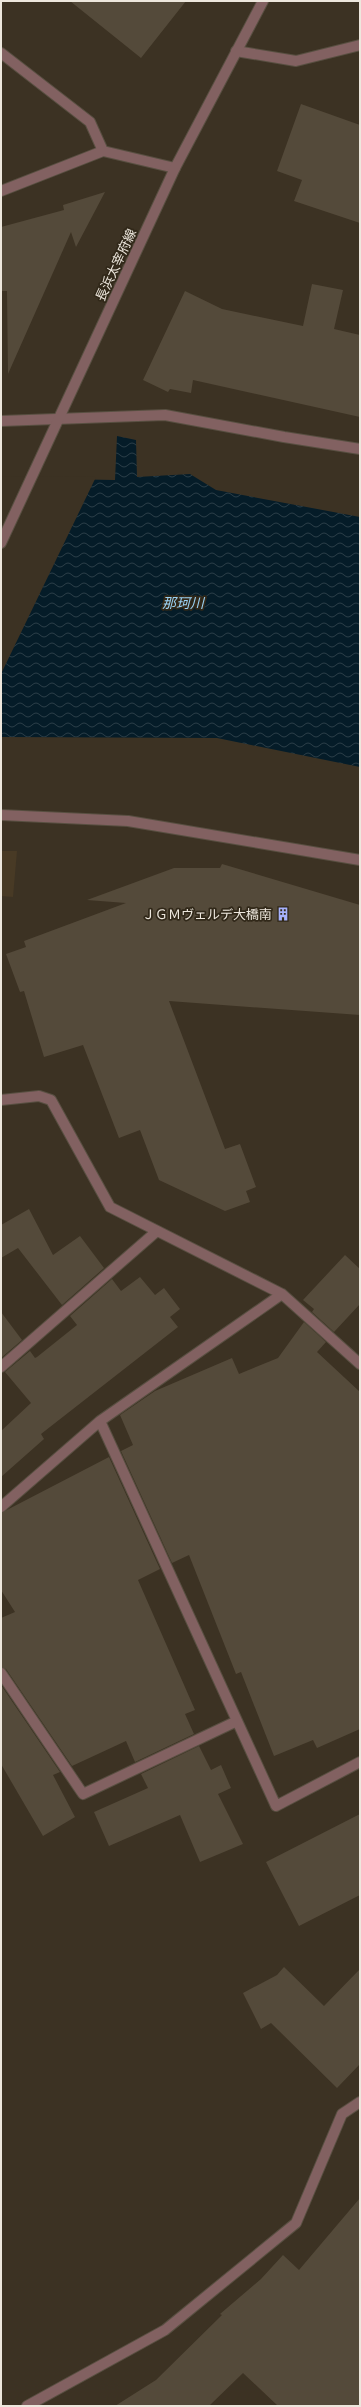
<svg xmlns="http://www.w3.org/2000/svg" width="361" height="2407" font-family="Poppins,'Noto Sans JP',sans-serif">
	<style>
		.built { fill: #483a25 }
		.water { fill: url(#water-waves) }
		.pier { fill: #3c3223 }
		.building { fill: #544a3a }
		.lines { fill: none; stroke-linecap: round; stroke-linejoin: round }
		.minor-casing { stroke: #584f41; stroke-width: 12 }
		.tertiary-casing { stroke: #584f41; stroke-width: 12 }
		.minor { stroke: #826161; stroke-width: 10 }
		.tertiary { stroke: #826161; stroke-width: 10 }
		.labels { text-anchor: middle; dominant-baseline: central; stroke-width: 3.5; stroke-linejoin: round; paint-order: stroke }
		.street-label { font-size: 13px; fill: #ede7dd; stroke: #312819 }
		.poi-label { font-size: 13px; fill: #ede7dd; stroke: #312819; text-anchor: end }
		.water-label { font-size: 14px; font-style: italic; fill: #9ad2f4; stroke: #312819 }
	</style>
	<defs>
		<pattern id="water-waves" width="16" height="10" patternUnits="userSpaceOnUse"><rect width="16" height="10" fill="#051c28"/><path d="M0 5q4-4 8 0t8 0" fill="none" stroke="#2a3d47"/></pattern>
	</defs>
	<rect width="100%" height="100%" fill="#3c3223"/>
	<path class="built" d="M1 851H17L13 897 1 896Z"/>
	<path class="water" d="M117 436 136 440 137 477 190 474 216 490 360 517V767L217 738 1 737V478L115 480Z"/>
	<path class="pier" d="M1 476 96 477 1 674Z"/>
	<path class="building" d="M70 1H186L141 58Z
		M301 104 360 125V223L294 201 302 180 277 171Z
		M105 192 76 247 71 232 8 374 7 291H1V227L64 210 63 205Z
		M312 284 343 290 334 329 360 335V417L193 380 191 393 170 389 168 392 143 380 185 291 222 309 303 326Z
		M222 864 360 905V1015L169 1001 225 1149 240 1144 256 1187 246 1191 250 1202 225 1211 159 1180 140 1130 119 1138 83 1045 44 1057 24 991 20 992 6 954 26 947 24 941 126 903 87 900 174 868H220Z
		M29 1209 53 1255 80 1236 104 1268 62 1305 18 1248 1 1258V1225Z
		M345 1255 360 1269V1304L334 1332 312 1312 314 1309 303 1300Z
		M140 1277 155 1295 164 1288 180 1309 170 1317 178 1327 41 1434 44 1439 1 1477V1431L31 1403 5 1372 30 1351 35 1358 37 1357 77 1325 70 1316 112 1279 121 1291Z
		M1 1312 22 1340 1 1358Z
		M304 1322 326 1342 317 1352 360 1392V1729L317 1748 313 1740 274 1756 241 1672 236 1674 189 1555 172 1563 121 1451 133 1445 120 1415 155 1391 232 1358 239 1374 278 1358Z
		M109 1457 160 1569 138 1580 195 1710 185 1714 194 1734 135 1762 126 1741 72 1766 6 1669 1 1667V1618L15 1612 1 1590V1513Z
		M1 1685 60 1772 53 1775 75 1817 43 1836 1 1764Z
		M199 1746 211 1770 221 1765 231 1788 218 1794 243 1844 200 1862 180 1815 109 1846 94 1812 148 1788 141 1774Z
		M360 1814V1895L299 1926 266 1862Z
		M284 1967 324 2006 360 1969V2064L337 2088 271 2023 261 2029 243 1993 277 1975Z
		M360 2198V2406H278L243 2373 209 2406H115L156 2380 222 2315 220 2314 261 2279 283 2255 299 2270Z"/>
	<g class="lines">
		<g class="minor-casing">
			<path id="minor" d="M236 51 296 61 360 45
				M1 53 90 122 103 151
				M1 191 103 151 175 168
				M1 421 165 415 284 437 360 449
				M1 815 128 821 360 860
				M1 1100 39 1096 51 1100 110 1207 282 1294 360 1364
				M1 1367 157 1231
				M100 1421 276 1806 360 1762
				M1 1507 100 1421 282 1294
				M1 1673 83 1794 237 1721
				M27 2406 165 2330 296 2223 342 2114 360 2102"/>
		</g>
		<g class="tertiary-casing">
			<path id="tertiary" d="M1 543 175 168 263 1"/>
		</g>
		<use href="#minor" class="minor"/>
		<use href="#tertiary" class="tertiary"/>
	</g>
	<defs>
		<g id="building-bare" transform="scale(1.08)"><path d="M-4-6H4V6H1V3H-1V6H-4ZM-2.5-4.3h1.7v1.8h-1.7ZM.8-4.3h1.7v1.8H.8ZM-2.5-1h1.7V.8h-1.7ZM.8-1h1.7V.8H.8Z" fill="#a6b1fc" stroke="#312819" stroke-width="2.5" paint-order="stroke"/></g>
	</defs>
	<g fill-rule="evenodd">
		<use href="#building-bare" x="283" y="914"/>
	</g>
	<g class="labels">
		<g class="street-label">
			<text transform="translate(116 265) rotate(-65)">長浜太宰府線</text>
		</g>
		<g class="poi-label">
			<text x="272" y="914">ＪＧＭヴェルデ大橋南</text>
		</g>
		<g class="water-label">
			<text x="183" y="603">那珂川</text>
		</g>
	</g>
	<rect width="361" height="2407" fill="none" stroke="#ede7dd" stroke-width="4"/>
</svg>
